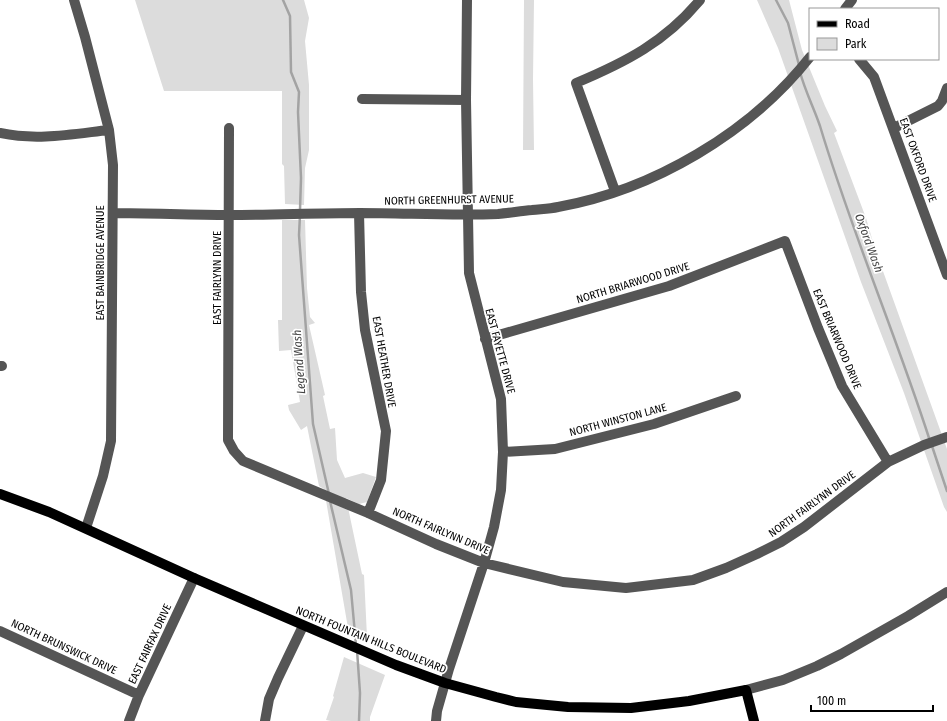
<svg xmlns="http://www.w3.org/2000/svg" width="947" height="721" font-family="'Fira Sans Condensed',sans-serif">
	<style>
		.green { fill: #dcdcdc }
		.lines { fill: none; stroke-linecap: round; stroke-linejoin: round }
		.stream { stroke: #a3a3a3; stroke-width: 2.5 }
		.minor { stroke: #555; stroke-width: 10 }
		.major { stroke: #000; stroke-width: 10 }
		.labels { text-anchor: middle; dominant-baseline: central; stroke-width: 3.5; stroke-linejoin: round; paint-order: stroke }
		.street-label { font-size: 11px; fill: #000; stroke: #fff }
		.water-label { font-size: 12px; font-style: italic; fill: #444; stroke: #fff }
	</style>
	<rect width="100%" height="100%" fill="#fff"/>
	<path class="green" d="M135 0H304L309 18 305 41 309 85V150L305 168 304 205 285 204 284 166 282 164V91H164Z
		M524 0H534L533 79 534 150H523Z
		M757 0H789L802 50 825 106 837 131 834 133 866 218 875 249 947 449V512L944 507 904 393 861 282 778 48Z
		M282 220H305L307 288 310 317 315 323 309 325 325 395 323 396 330 429 335 428 337 460 345 478 363 473 376 477 367 502 359 504 346 498 362 574 364 575 367 637 348 628 324 489 319 486 307 426 301 430 289 410 288 405 300 402 291 350 279 351 278 320H282Z
		M344 657 385 675 370 717V721H331L326 720 334 697 333 696Z"/>
	<g class="lines">
		<path class="stream" d="M283 0 290 16 291 72 299 92 298 112 301 178 300 210
			M776 0 788 23 799 65
			M800 72C805 91 814 108 820 126 852 233 896 335 930 441
			M300 215 299 235 313 424 329 494
			M932 446 947 491
			M330 501 351 590 356 645
			M357 650 360 693 359 721"/>
		<path class="minor" d="M74 0 85 37 109 130 113 165 111 441 103 476 86 528
			M845 9 852 0
			M859 59 874 77 947 275
			M362 99 466 100
			M229 128 228 440 234 451 243 461 368 513 436 544 484 563 563 582 626 588 693 580 726 568 757 554 781 542 804 527 888 462 924 445 947 437
			M894 128 938 106 942 101 947 88
			M0 133C37 141 73 134 109 130
			M615 191 576 83C626 62 665 42 700 0
			M113 213C151 213 190 215 229 215 272 215 316 213 360 213 406 213 452 216 498 214 509 213 521 211 532 210 540 209 549 209 558 207 653 190 750 133 810 57
			M359 213 361 292 365 330 386 431 381 480 368 513
			M485 339 669 286 785 241 818 328 842 386 888 462
			M0 366H2
			M503 452 555 449 654 424 736 396
			M0 631 139 695
			M746 690 783 680 817 666 841 654 908 616 947 592
			M129 721 139 695 194 578
			M265 721 269 699 278 678 303 626
			M436 721 437 711 449 669 484 563 494 527 501 490 503 452 501 399 469 273 466 100 467 0"/>
		<path class="major" d="M0 494 49 512 194 578 396 665 445 683 496 697 516 702 568 707 631 708 689 701 746 690 754 721"/>
	</g>
	<g class="labels">
		<g class="street-label">
			<text transform="translate(918 160) rotate(70)">EAST OXFORD DRIVE</text>
			<text transform="translate(449 200) rotate(-1)">NORTH GREENHURST AVENUE</text>
			<text transform="translate(100 263) rotate(-90)">EAST BAINBRIDGE AVENUE</text>
			<text transform="translate(217 278) rotate(-90)">EAST FAIRLYNN DRIVE</text>
			<text transform="translate(633 283) rotate(-17)">NORTH BRIARWOOD DRIVE</text>
			<text transform="translate(837 339) rotate(67)">EAST BRIARWOOD DRIVE</text>
			<text transform="translate(500 351) rotate(75)">EAST FAYETTE DRIVE</text>
			<text transform="translate(384 362) rotate(80)">EAST HEATHER DRIVE</text>
			<text transform="translate(618 420) rotate(-15)">NORTH WINSTON LANE</text>
			<text transform="translate(812 504) rotate(-36)">NORTH FAIRLYNN DRIVE</text>
			<text transform="translate(441 531) rotate(23)">NORTH FAIRLYNN DRIVE</text>
			<text transform="translate(371 640) rotate(22)">NORTH FOUNTAIN HILLS BOULEVARD</text>
			<text transform="translate(150 644) rotate(-65)">EAST FAIRFAX DRIVE</text>
			<text transform="translate(64 647) rotate(25)">NORTH BRUNSWICK DRIVE</text>
		</g>
		<g class="water-label">
			<text transform="translate(869 243) rotate(70)">Oxford Wash</text>
			<text transform="translate(299 362) rotate(-94)">Legend Wash</text>
		</g>
	</g>
	<rect x="809" y="8" width="130" height="52" fill="#ffffff" stroke="#999999"/>
	<rect x="817" y="21" width="20" height="6" fill="#000000" stroke="#999999"/>
	<text x="845" y="28" font-size="12" fill="#000000">Road</text>
	<rect x="817" y="38" width="20" height="12" fill="#dcdcdc" stroke="#999999"/>
	<text x="845" y="48" font-size="12" fill="#000000">Park</text>
	<path d="M811 705v6h122v-6" fill="none" stroke="#000000" stroke-width="2"/>
	<text x="817" y="705" font-size="12" fill="#000000" stroke="#ffffff" stroke-width="3" paint-order="stroke">100 m</text>
</svg>
